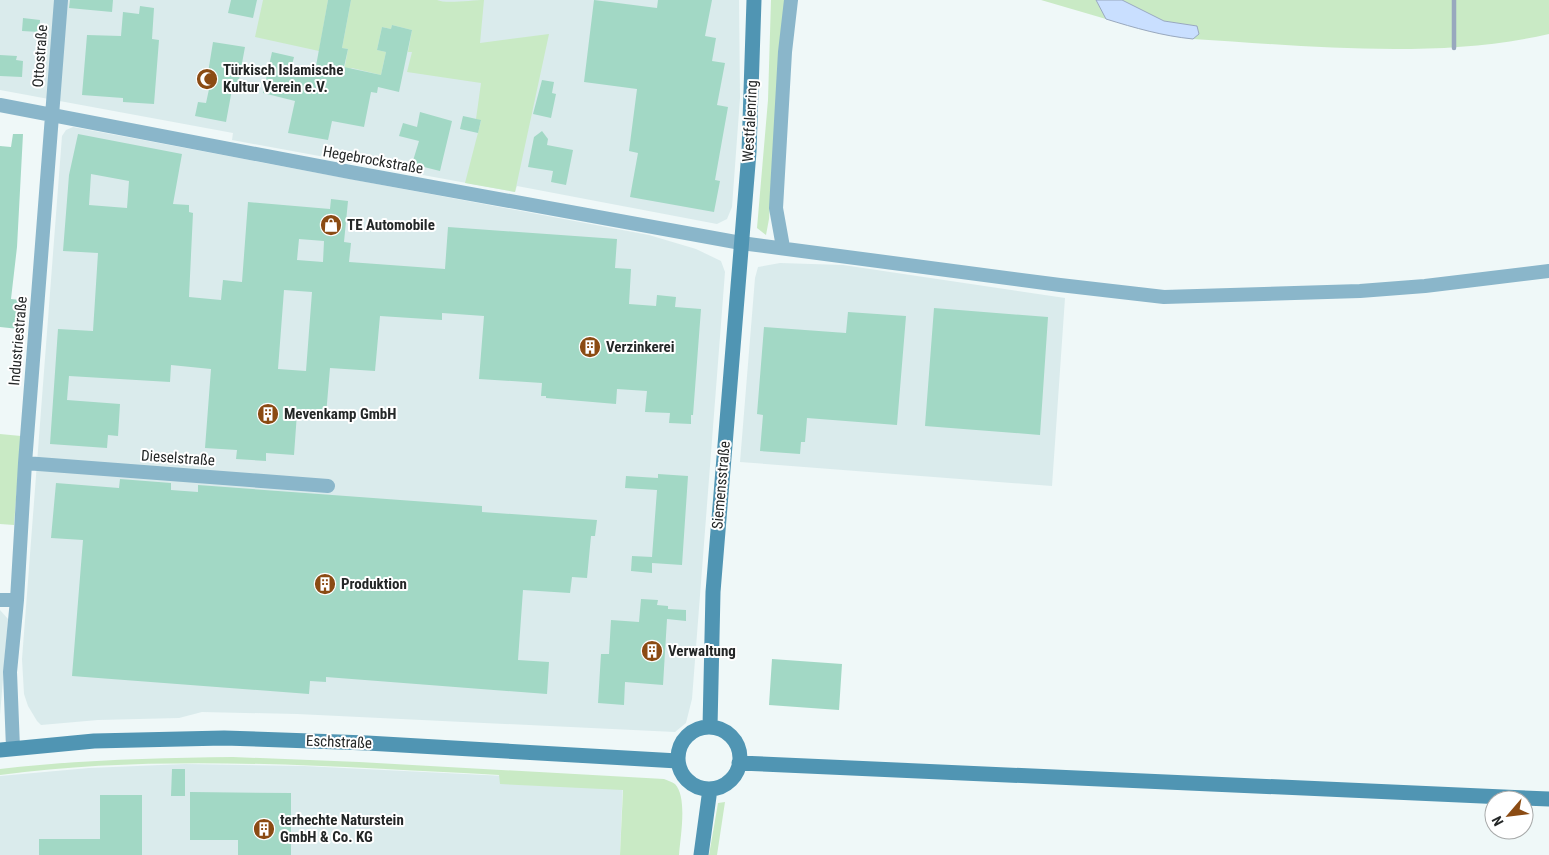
<svg xmlns="http://www.w3.org/2000/svg" width="1549" height="855" font-family="'Roboto Condensed',sans-serif">
	<style>
		.built { fill: #daebec }
		.green { fill: #c9eac5 }
		.water { fill: #c9dfff; stroke: #98a8be }
		.lines { fill: none; stroke-linecap: round; stroke-linejoin: round }
		.stream { stroke: #98a8be; stroke-width: 4.5 }
		.building { fill: #a2d8c5; fill-rule: evenodd }
		.street { stroke: #8ab6ca; stroke-width: 14 }
		.secondary { stroke: #5095b3; stroke-width: 15 }
		.labels { text-anchor: middle; dominant-baseline: central; stroke-width: 4; stroke-linejoin: round; paint-order: stroke }
		.street-label { font-size: 15px; fill: #242727; stroke: #fff }
		.poi-label { font-size: 15px; font-weight: bold; fill: #242727; stroke: #fff; text-anchor: start }
	</style>
	<rect width="100%" height="100%" fill="#eff8f8"/>
	<path class="built" d="M0 0H739L740 98 732 207 727 219 717 224 517 186 515 192 232 140 233 133 0 90Z
		M73 127 649 235 696 249 721 261 725 272 692 699 686 723 675 732 297 714 202 712 179 718 98 720 41 725 37 721 28 706 24 694 22 659 62 136 66 130Z
		M780 263 843 265 1065 298 1052 486 740 462 755 278 758 267Z
		M0 610 8 619 0 715Z
		M185 764 304 766 623 782 620 855H0V776L89 768Z"/>
	<path class="green" d="M263 0H328L319 51 255 37Z
		M351 0H437C445 4 473 0 484 0L480 43 549 34 515 192 465 183 481 121 476 119 481 83 407 72 412 52H408L412 30 392 25 391 29 382 27 377 50 386 52 381 75 352 68 344 71 348 49 342 48Z
		M771 0H787L783 14 769 219 766 235 757 228 768 100Z
		M1041 0H1096L1106 19Z
		M1122 0H1549V34C1435 60 1309 46 1193 39L1199 34 1197 26 1164 21Z
		M0 434 21 436 14 525 0 524Z
		M233 757 359 762 664 779C667 780 672 782 675 784 688 798 680 838 679 855H620L623 790 500 784 499 775C334 767 165 753 0 775V769C78 760 155 758 233 757Z
		M725 802 717 855H709L718 803Z"/>
	<path class="water" d="M1096 0H1122L1164 21 1197 26 1199 34 1193 39C1163 36 1135 28 1106 19Z"/>
	<g class="lines">
		<path class="stream" d="M1454 48V0"/>
	</g>
	<path class="building" d="M70 0H113L112 12 69 8Z
		M231 0H257L253 18 228 13Z
		M328 0H351L342 48 348 49 344 67 381 75 386 52 377 50 382 27 391 29 392 25 412 30 399 92 378 87 377 93 371 92 364 127 332 121 328 140 288 133 295 101 263 93 272 52 294 57 290 73 314 77Z
		M594 0 657 8 658 0H712L705 36 716 38 712 61 725 63 717 105 728 107 715 180 720 181 714 212 630 197 638 153 629 151 637 89 584 82Z
		M140 6 154 8 152 39 159 40 154 104 123 102V98L82 95 87 35 121 36 123 12 139 14Z
		M23 18 40 20 39 32 22 31Z
		M213 42 245 47 238 85 233 84 226 122 195 116 198 102 206 103 211 80 207 79Z
		M0 55 17 56 16 60 23 61 22 77 0 76Z
		M542 80 554 82 552 93 556 94 551 118 533 114Z
		M420 112 452 121 440 171 412 164 419 141 399 136 403 123 417 127Z
		M463 116 481 120 478 133 460 129Z
		M542 131 548 139 547 145 573 150 566 185 551 182 553 171 528 167 534 137Z
		M13 134H23L17 247 11 299 21 300 19 329 0 327V146L11 147Z
		M78 134 182 154 173 204 189 205V212L193 213 189 297 221 300 223 280 242 282 248 202 330 209 331 199 348 201 344 242 351 243 349 262 445 269 448 227 617 239 615 268 631 269 629 304 656 306 657 295 676 297 675 307 701 309 693 415H691V424L669 423 670 413 645 412 647 391 617 389 616 404 546 398V396H541L542 383 479 379 484 316 442 313V320L380 316 375 371 330 368 326 415 297 413 294 455 266 453V461L236 459 237 450 205 448 211 369 171 365 170 382 69 376 67 400 120 404 118 436 108 435 107 448 50 444 58 329 93 331 98 253 63 251 69 175ZM91 174 129 181 127 208 89 205ZM299 239 324 241 323 262 297 260ZM284 290 312 292 306 371 278 369Z
		M934 308 1048 317 1040 435 925 426Z
		M848 312 906 316 897 425 807 418 805 442H801L800 454 760 451 763 415 757 414 764 327 846 333Z
		M658 474 688 476 682 565 652 563V573L631 571 632 556 652 557 657 490 625 488 626 476 658 478Z
		M120 479 171 483V490L198 492V485L482 506V512L597 520 595 536H591L587 578 572 577 570 593 523 590 518 660 549 662 547 694 326 677V682L310 681 309 694 72 676 83 540 51 538 56 483 119 488Z
		M641 599 658 600 657 605 668 606V609L686 610V621L667 619 663 685 625 682 624 705 598 703 601 654H609L611 620 639 622Z
		M772 659 842 664 839 710 769 705Z
		M172 769H185V796H171Z
		M190 792 291 793V855H238V840H190Z
		M100 795H142V855H39V839H100Z"/>
	<g class="lines">
		<path class="street" d="M0 105 350 172 741 243 1060 285 1164 297 1360 291 1425 286 1549 271
			M783 247 776 208 785 52 791 0
			M25 463 328 486
			M0 600H17
			M13 748 10 672 17 600 25 463 61 0"/>
		<path class="secondary" d="M710 727 713 592 749 152 754 0
			M678 758a31 31 0 1 1 62 0a31 31 0 1 1-62 0Z
			M0 750 94 741 224 738 367 743 678 761
			M739 763 1549 799
			M701 855 710 789"/>
	</g>
	<defs>
		<g id="mosque-disc" transform="scale(1.125)"><circle r="9.5" fill="#8b4b13" stroke="#fff"/><path d="M3.5-4.9A6 6 0 1 0 3.5 4.9A5 5 0 1 1 3.5-4.9Z" fill="#fff"/></g>
		<g id="shop-disc" transform="scale(1.125)"><circle r="9.5" fill="#8b4b13" stroke="#fff"/><path d="M-5-2.5h2.3a2.7 3.5 0 0 1 5.4 0H5L5.5 6h-11ZM-1.5-2.5h3a1.5 2.3 0 0 0-3 0Z" fill="#fff"/></g>
		<g id="building-disc" transform="scale(1.125)"><circle r="9.5" fill="#8b4b13" stroke="#fff"/><path d="M-4-6H4V6H1V3H-1V6H-4ZM-2.5-4.3h1.7v1.8h-1.7ZM.8-4.3h1.7v1.8H.8ZM-2.5-1h1.7V.8h-1.7ZM.8-1h1.7V.8H.8Z" fill="#fff"/></g>
	</defs>
	<g fill-rule="evenodd">
		<use href="#mosque-disc" x="207" y="79"/>
		<use href="#shop-disc" x="331" y="225"/>
		<use href="#building-disc" x="590" y="347"/>
		<use href="#building-disc" x="268" y="414"/>
		<use href="#building-disc" x="325" y="584"/>
		<use href="#building-disc" x="652" y="651"/>
		<use href="#building-disc" x="264" y="829"/>
	</g>
	<g class="labels">
		<g class="street-label">
			<text transform="translate(40 56) rotate(-86)">Ottostraße</text>
			<text transform="translate(750 121) rotate(-87)">Westfalenring</text>
			<text transform="translate(373 160) rotate(10)">Hegebrockstraße</text>
			<text transform="translate(18 341) rotate(-85)">Industriestraße</text>
			<text transform="translate(178 458) rotate(4)">Dieselstraße</text>
			<text transform="translate(721 485) rotate(-85)">Siemensstraße</text>
			<text transform="translate(339 742) rotate(2)">Eschstraße</text>
		</g>
		<g class="poi-label">
			<text x="223" y="70">Türkisch Islamische<tspan x="223" dy="17">Kultur Verein e.V.</tspan></text>
			<text x="347" y="225">TE Automobile</text>
			<text x="606" y="347">Verzinkerei</text>
			<text x="284" y="414">Mevenkamp GmbH</text>
			<text x="341" y="584">Produktion</text>
			<text x="668" y="651">Verwaltung</text>
			<text x="280" y="820">terhechte Naturstein<tspan x="280" dy="17">GmbH &amp; Co. KG</tspan></text>
		</g>
	</g>
	<g transform="translate(1509 815) rotate(242)"><circle r="24" fill="#ffffff" stroke="#a7a9a9"/>
	<path d="M0-4L9 19L0 12L-9 19Z" fill="#8b4b13"/>
	<text y="-8" font-size="14" font-weight="bold" text-anchor="middle" fill="#242727">N</text>
	</g>
</svg>
